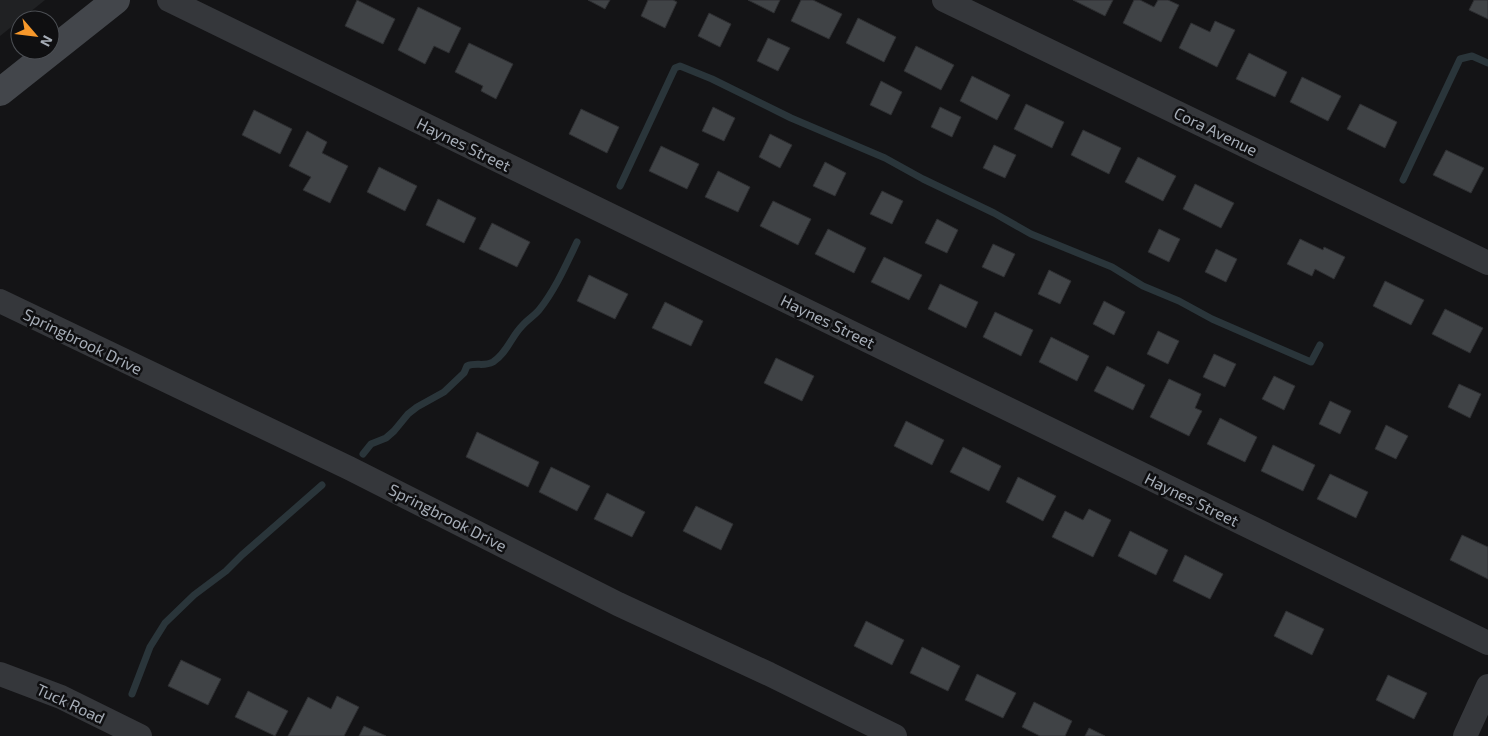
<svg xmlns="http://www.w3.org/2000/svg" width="1488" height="736" font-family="'Exo 2',sans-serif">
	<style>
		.built { fill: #202123 }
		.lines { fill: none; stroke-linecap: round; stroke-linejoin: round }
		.stream { stroke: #2a353a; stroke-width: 7 }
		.building { fill: #404346; stroke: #2e2f32 }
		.street { stroke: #35373b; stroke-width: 24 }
		.secondary { stroke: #43464b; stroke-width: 28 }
		.labels { text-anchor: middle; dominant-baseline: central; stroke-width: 5; stroke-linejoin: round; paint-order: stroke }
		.street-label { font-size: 16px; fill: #a6adb7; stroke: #0f0f11 }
	</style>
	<rect width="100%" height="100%" fill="#141416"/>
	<path class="built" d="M0 0H45L0 36Z"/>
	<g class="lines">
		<path class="stream" d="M1403 180 1460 59 1472 56 1488 63
			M620 186 675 68 680 66 712 79 791 118 885 158 923 179 994 213 1031 234 1112 267 1143 286 1179 301 1212 319 1311 362 1320 345
			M363 454 371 444 386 438 394 431 408 414 417 407 444 392 464 373 467 366C476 362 484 367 493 362 507 353 511 337 522 326 527 320 534 316 539 310 555 290 566 265 577 242
			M132 694 150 647 165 623 194 595 226 571 242 555 322 485"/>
	</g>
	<path class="building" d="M357 0 395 19 383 44 345 26Z
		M588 0H610L605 9Z
		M648 0H673L677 2 665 28 641 16Z
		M748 0H780L774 13Z
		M801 0H813L842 14 829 39 791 21Z
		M1073 0H1113L1105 16Z
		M1134 0H1140L1154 7 1158 0H1168L1179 5 1161 42 1123 23Z
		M1474 0H1488V19L1469 10Z
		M418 7 461 28 449 53 434 46 425 64 398 50Z
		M709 13 731 24 720 47 698 36Z
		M858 18 896 37 884 62 846 43Z
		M1215 21 1235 30 1217 67 1179 48 1191 23 1210 32Z
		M768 38 790 48 778 71 757 61Z
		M469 43 513 64 496 99 481 91 483 86 455 72Z
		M916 46 954 65 941 90 904 71Z
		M1249 53 1287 72 1275 97 1236 79Z
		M972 76 1010 95 997 120 960 101Z
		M1302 77 1341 96 1328 121 1290 102Z
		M881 81 902 92 891 115 870 105Z
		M1026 104 1064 122 1052 148 1014 129Z
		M1360 104 1397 122 1385 148 1347 129Z
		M713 107 735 118 724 141 702 131Z
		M940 107 961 117 952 137 931 127Z
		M581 109 619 127 607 153 569 134Z
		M254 110 292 129 280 154 242 135Z
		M1083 130 1121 148 1109 174 1071 155Z
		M307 131 327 142 322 153 348 166 330 203 303 190 311 177 289 166Z
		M770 134 792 145 780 168 759 157Z
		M994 145 1016 155 1005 178 983 168Z
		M661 146 699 164 687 189 649 171Z
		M1446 150 1484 168 1471 193 1433 175Z
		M1138 157 1176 176 1163 201 1125 182Z
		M825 162 846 173 835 196 813 186Z
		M379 167 417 186 405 211 367 192Z
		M718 171 750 187 738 212 705 197Z
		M1195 184 1234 203 1221 228 1183 209Z
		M882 191 903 201 892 224 870 214Z
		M438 199 476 218 464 243 426 225Z
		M773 201 811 219 798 245 760 226Z
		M937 219 958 230 947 253 925 243Z
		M492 223 530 242 517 267 479 249Z
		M828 229 866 248 854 273 815 254Z
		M1159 229 1180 239 1169 262 1148 252Z
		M1300 239 1323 250 1324 247 1345 257 1334 279 1315 269 1312 276 1287 264Z
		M993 244 1015 254 1004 277 982 267Z
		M1216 249 1237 259 1226 282 1205 272Z
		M884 257 922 275 909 300 871 282Z
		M1049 270 1071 281 1060 304 1038 294Z
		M589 275 628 294 615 319 577 301Z
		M1385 281 1424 300 1411 325 1373 306Z
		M940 284 978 302 966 328 928 309Z
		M1104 301 1125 312 1114 335 1093 324Z
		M665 302 703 321 691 346 652 328Z
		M1445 309 1483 328 1470 353 1432 334Z
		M995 312 1033 330 1021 356 983 337Z
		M1158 331 1179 341 1168 364 1147 354Z
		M1051 337 1089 356 1077 381 1039 362Z
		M1214 354 1236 364 1225 387 1203 377Z
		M776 358 814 376 802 401 764 383Z
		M1107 366 1145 385 1133 410 1094 391Z
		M1274 376 1295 386 1284 410 1262 399Z
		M1169 379 1201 394 1195 408 1202 411 1189 436 1150 417Z
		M1459 384 1481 394 1470 418 1448 407Z
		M1330 401 1351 411 1340 434 1319 424Z
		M1220 418 1257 437 1245 462 1207 444Z
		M906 421 944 440 932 465 894 446Z
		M1386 425 1408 436 1396 459 1375 449Z
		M477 432 539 462 528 487 466 457Z
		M1273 445 1315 465 1303 491 1261 471Z
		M963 447 1001 466 989 491 950 472Z
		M551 467 590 486 577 511 539 492Z
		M1330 474 1368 492 1356 518 1317 499Z
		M1018 477 1056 496 1043 521 1006 502Z
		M607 493 645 512 632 537 594 519Z
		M696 506 733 524 721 550 683 531Z
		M1089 509 1111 520 1093 557 1052 537 1065 511 1083 520Z
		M1130 531 1168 550 1156 575 1118 556Z
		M1462 535 1488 547V579L1450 560Z
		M1185 555 1223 574 1210 599 1173 581Z
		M1286 611 1324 629 1312 655 1274 636Z
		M866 621 904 640 892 665 854 646Z
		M922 647 960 666 948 691 910 673Z
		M181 660 221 679 208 705 168 686Z
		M977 674 1016 693 1003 718 965 700Z
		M1388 675 1427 693 1414 719 1376 700Z
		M248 691 288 711 275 736 235 717Z
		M337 696 359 707 344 736H288L308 697 331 709Z
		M1034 702 1072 721 1065 736H1040L1022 727Z
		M364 726 386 736H359Z
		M1089 728 1105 736H1085Z"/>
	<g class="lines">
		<path class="street" d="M169 0 1488 643
			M944 0 1488 263
			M0 301 349 468 618 604 769 674 895 736
			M0 674 61 697 140 736
			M1465 736 1488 686"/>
		<path class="secondary" d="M0 92 116 0"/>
	</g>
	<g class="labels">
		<g class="street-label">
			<text transform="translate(1216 131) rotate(26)">Cora Avenue</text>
			<text transform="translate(464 144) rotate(26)">Haynes Street</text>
			<text transform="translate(828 321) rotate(26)">Haynes Street</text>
			<text transform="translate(83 341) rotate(26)">Springbrook Drive</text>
			<text transform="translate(1192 499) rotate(26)">Haynes Street</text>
			<text transform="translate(448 517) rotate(27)">Springbrook Drive</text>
			<text transform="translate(71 703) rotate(25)">Tuck Road</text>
		</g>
	</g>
	<g transform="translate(35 35) rotate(118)"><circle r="24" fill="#0f0f11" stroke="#4b4e53"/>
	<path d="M0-4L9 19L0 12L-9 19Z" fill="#f7982b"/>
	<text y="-8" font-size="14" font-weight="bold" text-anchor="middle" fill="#a6adb7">N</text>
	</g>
</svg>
